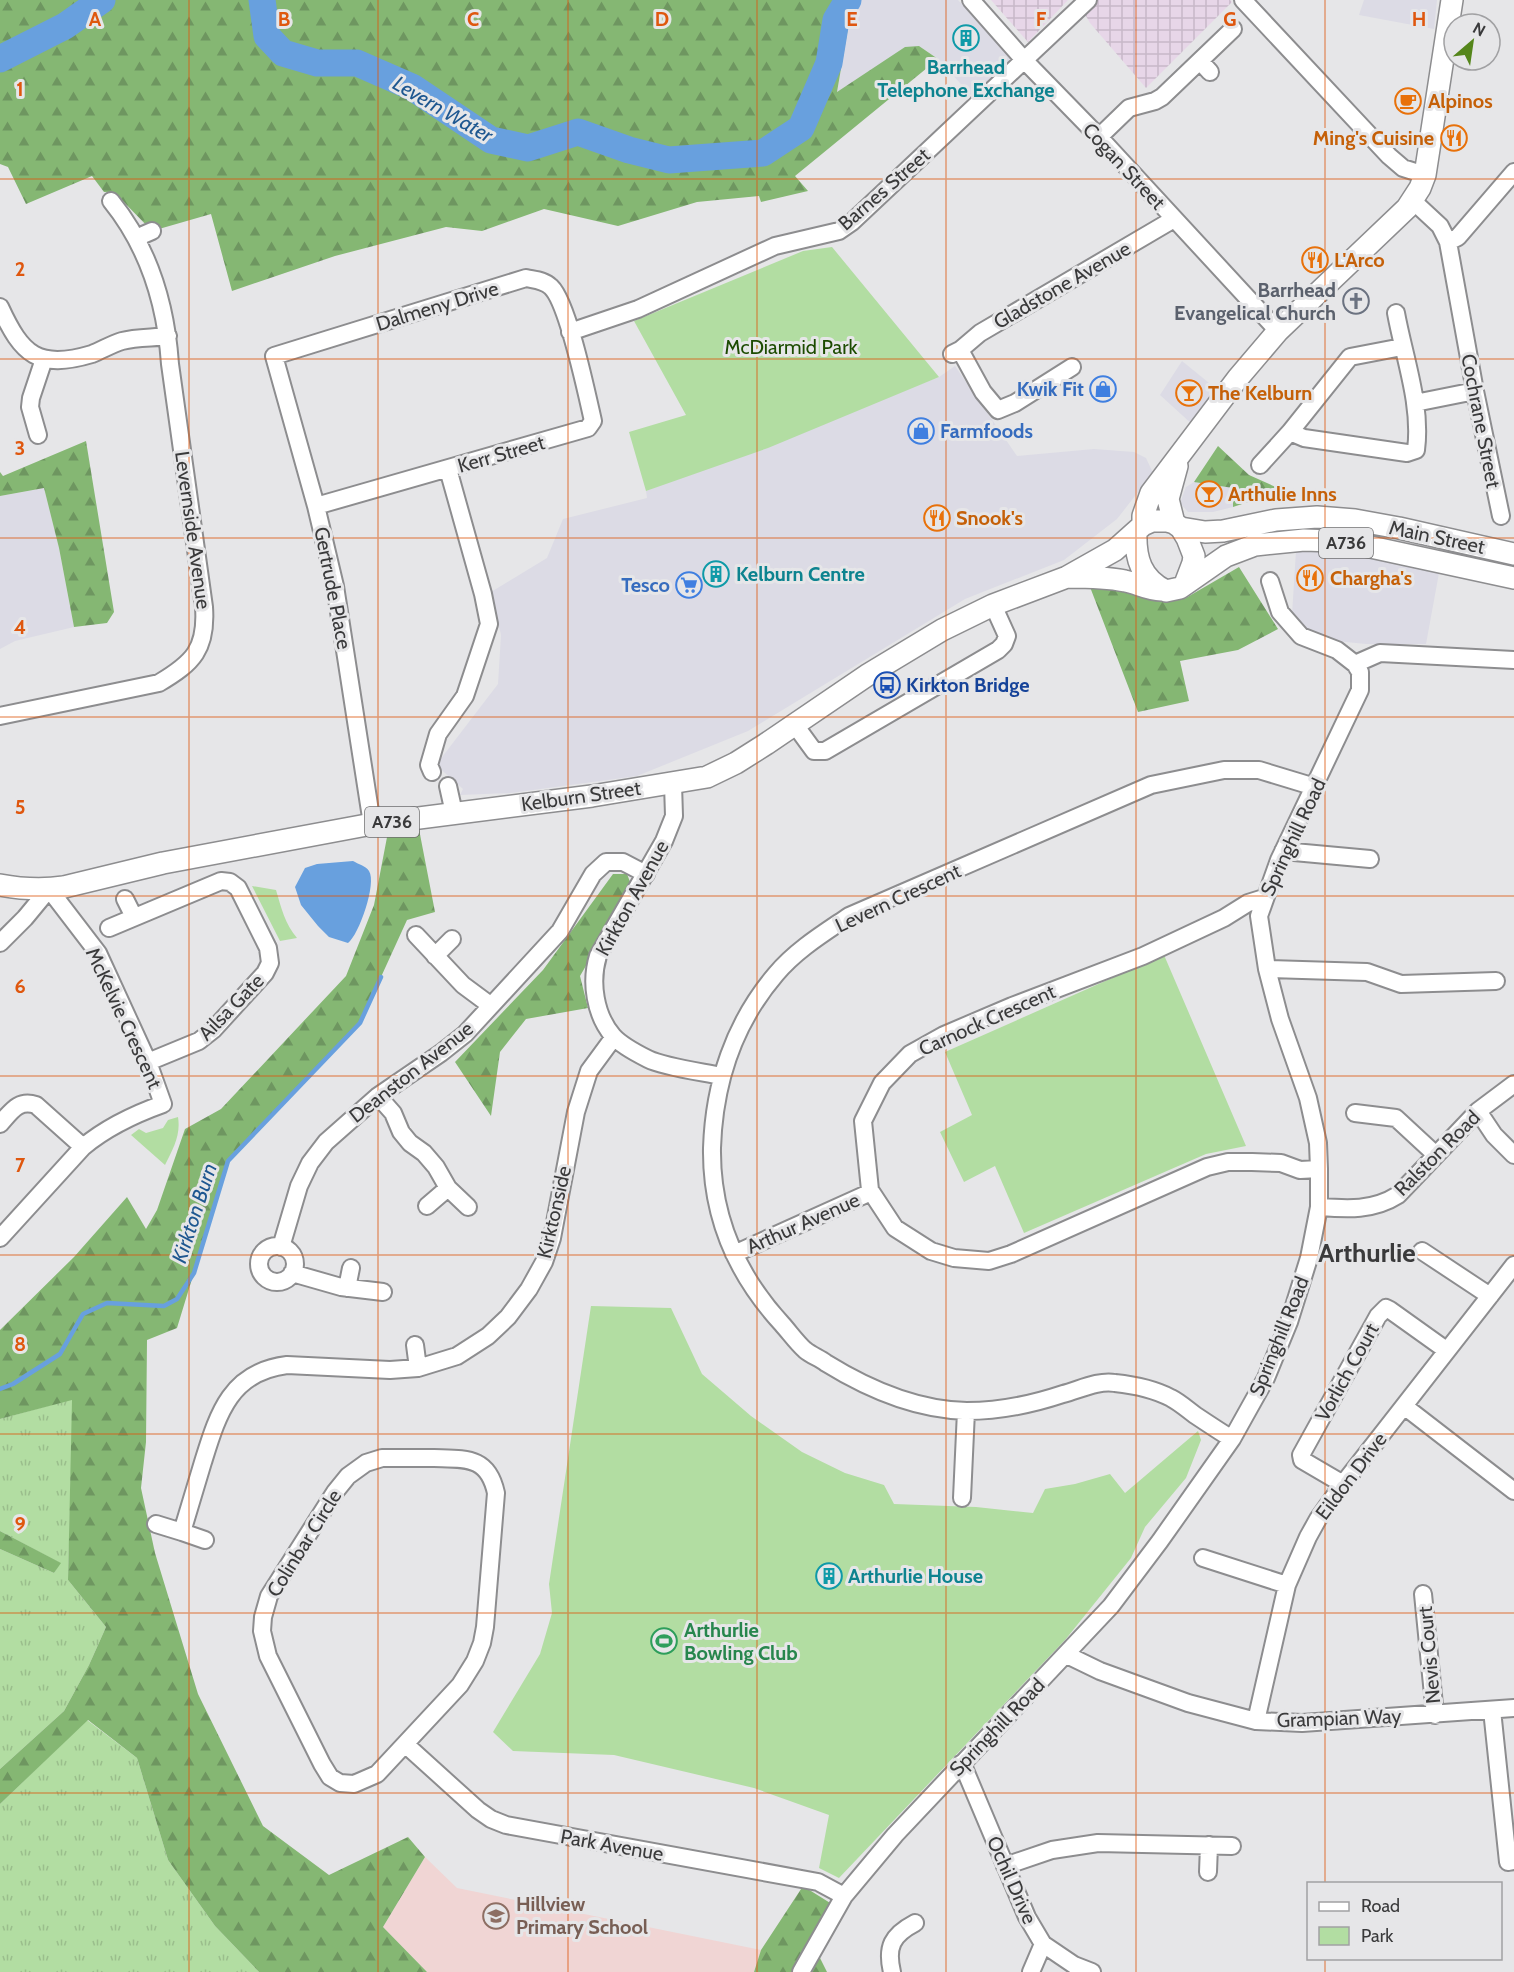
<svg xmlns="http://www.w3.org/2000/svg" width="1514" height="1972" font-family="Cabin,sans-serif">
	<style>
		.built { fill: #dcdbe5 }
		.industrial { fill: url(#industrial-grid) }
		.education { fill: #f0d5d4 }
		.grass { fill: url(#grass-tufts) }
		.forest { fill: url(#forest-firs) }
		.park { fill: #b2dda2 }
		.water { fill: #68a0de }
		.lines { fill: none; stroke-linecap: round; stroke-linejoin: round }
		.stream { stroke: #68a0de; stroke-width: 4.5 }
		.river { stroke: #68a0de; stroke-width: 27 }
		.minor-casing { stroke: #8d8d8f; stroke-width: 20 }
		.major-casing { stroke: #8d8d8f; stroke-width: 24 }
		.minor { stroke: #fff; stroke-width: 16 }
		.major { stroke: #fff; stroke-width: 21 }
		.grid { fill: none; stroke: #df570e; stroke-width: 1.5; stroke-opacity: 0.55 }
		.labels { text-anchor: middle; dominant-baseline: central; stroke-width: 6; stroke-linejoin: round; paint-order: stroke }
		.shield { fill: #e6e6e8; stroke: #6e6e6f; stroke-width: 1.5 }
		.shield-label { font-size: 18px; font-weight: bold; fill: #3a3a3b }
		.culture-label { font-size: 20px; font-weight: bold; fill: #0d838f; stroke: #e6e6e8; text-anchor: start }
		.food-label { font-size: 20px; font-weight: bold; fill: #c56008; stroke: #e6e6e8; text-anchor: start }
		.street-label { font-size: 20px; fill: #3a3a3b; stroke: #e6e6e8 }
		.worship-label { font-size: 20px; font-weight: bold; fill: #5b616d; stroke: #e6e6e8; text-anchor: end }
		.park-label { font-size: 20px; fill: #1c4b01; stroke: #e6e6e8 }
		.shop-label { font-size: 20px; font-weight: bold; fill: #366cbe; stroke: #e6e6e8; text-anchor: end }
		.transit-label { font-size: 20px; font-weight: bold; fill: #164399; stroke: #e6e6e8; text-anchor: start }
		.leisure-label { font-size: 20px; font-weight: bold; fill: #27864d; stroke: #e6e6e8; text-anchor: start }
		.education-label { font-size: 20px; font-weight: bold; fill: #785e54; stroke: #e6e6e8; text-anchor: start }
		.water-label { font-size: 21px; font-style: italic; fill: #1e5790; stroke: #e6e6e8 }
		.district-label { font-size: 26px; font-weight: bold; fill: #3a3a3b; stroke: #e6e6e8 }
		.grid-label { font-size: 20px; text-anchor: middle; font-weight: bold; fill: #df570e; stroke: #e6e6e8; stroke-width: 6; stroke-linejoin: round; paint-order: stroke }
	</style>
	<defs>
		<pattern id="industrial-grid" width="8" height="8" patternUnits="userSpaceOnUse" patternTransform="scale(1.5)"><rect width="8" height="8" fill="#e7d6e8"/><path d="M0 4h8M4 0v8" fill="none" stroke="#c7b8c8"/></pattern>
		<pattern id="grass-tufts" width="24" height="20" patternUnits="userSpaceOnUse" patternTransform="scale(1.5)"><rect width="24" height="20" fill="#b2dda2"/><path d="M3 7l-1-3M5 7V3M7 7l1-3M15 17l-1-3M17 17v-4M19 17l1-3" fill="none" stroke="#9abe8c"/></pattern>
		<pattern id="forest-firs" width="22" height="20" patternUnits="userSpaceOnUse" patternTransform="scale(1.5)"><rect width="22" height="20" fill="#85b773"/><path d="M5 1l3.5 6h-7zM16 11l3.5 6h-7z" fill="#6e9660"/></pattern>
	</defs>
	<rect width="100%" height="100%" fill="#e6e6e8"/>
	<path class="built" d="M857 0H958L1012 57 1009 63 971 95 938 59 919 46 837 92 852 5Z
		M1364 0H1437L1434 29 1359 15Z
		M1182 361 1214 387 1216 394 1194 426 1160 395Z
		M955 366 1017 456 1094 449 1134 452 1146 458 1153 473 1117 519 1064 560 965 599 748 731 637 776 511 793 460 795 463 789 436 765 498 684 501 635 491 592 547 558 563 519 647 498 646 491 939 377Z
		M1194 482 1234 488 1233 507 1213 512H1188L1180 503 1186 487Z
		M44 488 59 548 74 627 15 641 0 649V496Z
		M1320 548 1439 573 1426 644H1366L1326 640 1308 630 1292 615 1296 551Z"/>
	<path class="industrial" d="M991 0H1068L1028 42Z
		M1077 0H1230L1232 2 1146 88 1090 23Z"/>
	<path class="education" d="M425 1857 457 1888 761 1950 754 1972H427L383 1927Z"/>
	<path class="grass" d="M73 1399 68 1580 106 1627 89 1665 64 1711 0 1769V1549L54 1573 60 1563 0 1531V1419Z
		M87 1720 137 1758 168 1860 215 1926 259 1972H0V1804Z"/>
	<path class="forest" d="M0 0H857L852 5 837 92 905 47 919 46 938 59 795 176 808 191 761 202 759 196 697 202 618 226 544 209 482 231 446 227 335 256 232 291 211 214 152 231 114 192H104L92 176 26 204 8 167 0 164Z
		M86 441 114 612 107 623 74 627 59 548 44 488 0 496V472L3 476Z
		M1218 446 1249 475 1296 496H1266L1233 507V488L1194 482Z
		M1239 567 1278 629 1238 650 1180 661 1189 701 1138 712 1090 587 1184 599Z
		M418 824 435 912 407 920 360 1023 228 1161 177 1328 147 1340 146 1442 141 1488 155 1553 198 1694 263 1826 329 1875 408 1837 425 1857 383 1927 427 1972H259L215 1926 168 1860 137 1758 88 1720 0 1804V1769L64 1711 89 1665 106 1627 68 1580 72 1400 0 1419V1330L74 1257 127 1197 146 1229 157 1210 185 1129 221 1109 346 976 374 905 388 832Z
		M613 874H627L632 887 580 976 588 1008 526 1019 500 1052 491 1116 455 1062 543 970Z
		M0 1531 61 1563 54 1573 0 1549Z
		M803 1886 843 1911 819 1956 827 1972H754L761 1950Z"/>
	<path class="park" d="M832 247 939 377 768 448 646 491 629 432 686 415 634 321 803 251Z
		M252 886 276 890C281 907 285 924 297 938L280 941Z
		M1164 955 1246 1146 1206 1154 1024 1233 995 1166 964 1182 940 1132 972 1115 945 1052Z
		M178 1117C181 1135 173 1149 165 1165L131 1135 139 1129 146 1133 163 1128 168 1120Z
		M591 1306 671 1308 702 1374 751 1416 802 1452 845 1473 884 1485 894 1504 976 1507 1033 1513 1045 1489 1075 1484 1110 1474 1125 1493 1198 1431 1201 1440 1186 1478 1145 1527 1131 1558 1065 1640 839 1878 819 1868 829 1815 754 1788 614 1755 513 1751 493 1732 540 1654 552 1613 549 1584Z"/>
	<path class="water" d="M353 861C358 864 366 866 369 871 377 883 359 935 348 943L329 937 318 926 301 905 295 887 305 868 317 864Z"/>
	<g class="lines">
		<path class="stream" d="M0 1389 13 1384 60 1354 83 1314 107 1303 164 1306 177 1299 194 1273 228 1161 360 1023 381 977"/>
		<path class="river" d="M262 0 267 36 283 53 317 63H357L412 87 491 140 528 148 578 132 629 150 669 160 763 153 801 128 829 63 836 20 848 0
			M0 59 65 26 102 0"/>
		<g class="minor-casing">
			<path id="minor" d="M971 0 1024 60 1099 137 1278 331
				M1243 0 1389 156 1403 168 1425 175
				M1200 61 1210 72
				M1099 137 1129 108 1155 101 1162 97 1233 29
				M1412 200 1440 226 1448 242 1475 391 1501 516
				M136 238 152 231
				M1448 242 1458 237 1514 172
				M0 307C22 355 38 370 92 354 102 350 112 344 122 341 136 337 153 338 168 336
				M570 332 638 309 775 246 839 231 852 222 1088 0
				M960 350 983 392 998 410 1015 403 1072 367
				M952 354 960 350 980 333 1174 219
				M1415 403 1475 391
				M1290 432 1304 438 1407 453 1416 450C1422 405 1404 357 1396 313
				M38 435 30 407 31 398 44 359
				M1260 465 1290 432 1350 357 1402 347
				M316 506 588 428 593 421C587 395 568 303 551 287 544 280 535 280 526 278L274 356 316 506 335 586 372 824
				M1355 664 1380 653 1514 660
				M0 716 159 683C193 663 207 649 204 607L170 364C166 305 149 248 111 201
				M795 725 814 751H825L998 650 1004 644 1007 636 993 605
				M432 772 429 765 438 734 465 696 489 624 483 594 448 469
				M673 784 674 816 664 841 598 956C590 982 595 1015 613 1036 621 1045 638 1054 648 1059 664 1067 702 1072 721 1076
				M448 786 454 813
				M1283 851 1370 859
				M1264 898 1248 903 1224 918 1143 956 1012 1006 944 1035 910 1054 882 1083 863 1121 870 1190 895 1228 931 1251 954 1258 989 1261 1011 1254 1207 1167 1228 1162H1252L1281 1163 1300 1170 1319 1169
				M125 899 134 917
				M109 928 221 881 230 882 238 888 268 948 270 963 265 973 213 1030 199 1041 148 1062
				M416 935 463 985 490 1005
				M0 943 25 918 49 889 98 953 148 1062 163 1104C135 1114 107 1127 83 1147L0 1238
				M435 956 452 939
				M1267 969 1367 972 1401 984 1496 981
				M378 1096 393 1113 401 1132 410 1143 424 1153 436 1167 448 1188 468 1207
				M1478 1111 1494 1135 1514 1155
				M1355 1113 1396 1118 1436 1155
				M0 1124C11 1112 18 1099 36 1105L83 1147
				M427 1206 448 1188
				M1319 1207C1347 1209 1373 1211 1398 1195L1478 1111 1514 1084
				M259 1264a18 18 0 1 1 36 0a18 18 0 1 1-36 0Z
				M281 1247 299 1186 310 1163 326 1142 378 1096 441 1053 465 1034 560 931 593 874 606 862H623L646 874
				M1422 1251 1490 1296
				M734 1254 871 1192
				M292 1273 341 1287 383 1292
				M347 1288 351 1268
				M415 1345 418 1368
				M1404 1406 1514 1491
				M1232 1439C1219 1431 1207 1423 1195 1415 1187 1409 1179 1402 1171 1398 1154 1389 1134 1385 1115 1383 1098 1380 1079 1390 1063 1394 1033 1404 999 1411 967 1411 916 1410 868 1389 826 1363 819 1358 811 1355 805 1350 797 1343 790 1333 782 1324 737 1275 711 1216 712 1148 714 1084 734 1023 776 974 796 950 824 933 849 916L1151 785 1224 770H1259L1315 787
				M382 1458C399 1458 417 1458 434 1458 466 1459 488 1456 496 1493L485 1627 482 1643 475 1661 460 1685 377 1774 354 1784 340 1783 330 1777 322 1764 268 1656 262 1631 263 1617 269 1596 335 1492 348 1476 366 1463Z
				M1343 1484 1302 1460 1301 1455 1378 1316 1386 1308 1390 1310 1446 1350
				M962 1498 966 1411
				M156 1524 182 1532
				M205 1540 182 1532C189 1509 196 1485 203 1462 218 1414 230 1372 287 1365L390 1370 418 1368 457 1356 488 1336 508 1317 529 1289 544 1262 552 1238 576 1112 589 1071 614 1037
				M1203 1558 1287 1585
				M1423 1594 1435 1715
				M1067 1655 1100 1671 1188 1703 1256 1721 1302 1723 1514 1708
				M1492 1710 1508 1862 1514 1861
				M1256 1721 1287 1585 1308 1537 1318 1519 1343 1484 1514 1265
				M405 1744 478 1810 491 1819 506 1825 818 1882 844 1896
				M962 1763 1027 1917 1043 1944 1074 1965 1092 1972
				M1005 1866 1052 1850 1098 1843 1232 1846
				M1208 1872 1209 1845
				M801 1972 844 1896 895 1835 1111 1606 1160 1541 1232 1439 1266 1378 1289 1322 1309 1258 1319 1207V1169L1318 1143 1308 1098 1280 1019 1267 969 1259 916 1279 860 1360 690V672L1355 664 1337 650 1301 636 1280 612 1270 581
				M892 1972C886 1947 892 1935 915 1923
				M1031 1972 1043 1944"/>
		</g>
		<g class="major-casing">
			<path id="major" d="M1174 523 1168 499 1177 466
				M1143 525V516L1151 493 1238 378 1278 331 1407 208 1420 188 1425 175 1452 0
				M1181 528 1205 532 1223 531 1276 520 1317 517 1355 520 1399 528 1514 554
				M1136 532C1135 558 1141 579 1166 591L1180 588 1226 556 1255 545 1304 540 1333 541 1366 546 1514 578
				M1068 577C1087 577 1106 577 1125 581 1137 583 1148 590 1161 590
				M0 885C21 889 43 890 64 887L163 863 372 824 592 796 707 777 736 763 766 744 869 674 942 630 993 605 1067 577 1115 550 1143 525 1152 521H1167L1174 523 1181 528 1187 538 1194 556 1193 563 1185 584"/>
		</g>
		<use href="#minor" class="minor"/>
		<use href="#major" class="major"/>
	</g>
	<path class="grid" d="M189 0V1972M378 0V1972M568 0V1972M757 0V1972M946 0V1972M1136 0V1972M1325 0V1884M0 179H1514M0 359H1514M0 538H1514M0 717H1514M0 896H1514M0 1076H1514M0 1255H1514M0 1434H1514M0 1613H1514M0 1793H1514M1325 1958V1972"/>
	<defs>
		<g id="building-ring" transform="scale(1.35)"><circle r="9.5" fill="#e6e6e8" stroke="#0f9aa8" stroke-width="1.5"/><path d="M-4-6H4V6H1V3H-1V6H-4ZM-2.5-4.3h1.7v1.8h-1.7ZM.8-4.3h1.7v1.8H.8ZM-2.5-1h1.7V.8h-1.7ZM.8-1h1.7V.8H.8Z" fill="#0f9aa8"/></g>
		<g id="cafe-ring" transform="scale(1.35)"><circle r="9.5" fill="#e6e6e8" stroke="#e8710a" stroke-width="1.5"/><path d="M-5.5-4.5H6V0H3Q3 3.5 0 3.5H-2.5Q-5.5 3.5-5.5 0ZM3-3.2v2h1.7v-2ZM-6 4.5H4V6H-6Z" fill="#e8710a"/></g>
		<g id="restaurant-ring" transform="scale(1.35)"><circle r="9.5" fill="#e6e6e8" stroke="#e8710a" stroke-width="1.5"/><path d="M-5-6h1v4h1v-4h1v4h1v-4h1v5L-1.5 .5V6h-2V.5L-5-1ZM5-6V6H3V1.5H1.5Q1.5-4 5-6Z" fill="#e8710a"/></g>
		<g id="church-ring" transform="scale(1.35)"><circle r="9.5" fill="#e6e6e8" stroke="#6b7280" stroke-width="1.5"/><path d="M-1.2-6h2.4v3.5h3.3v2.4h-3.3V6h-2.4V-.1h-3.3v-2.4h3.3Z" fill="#6b7280"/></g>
		<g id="shop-ring" transform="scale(1.35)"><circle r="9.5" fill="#e6e6e8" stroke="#3f7fe0" stroke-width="1.5"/><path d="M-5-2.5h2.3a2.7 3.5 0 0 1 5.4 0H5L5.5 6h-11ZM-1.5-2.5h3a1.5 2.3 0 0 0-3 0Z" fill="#3f7fe0"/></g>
		<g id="bar-ring" transform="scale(1.35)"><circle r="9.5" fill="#e6e6e8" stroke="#e8710a" stroke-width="1.5"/><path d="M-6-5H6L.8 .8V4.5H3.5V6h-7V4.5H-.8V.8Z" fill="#e8710a"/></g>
		<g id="supermarket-ring" transform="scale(1.35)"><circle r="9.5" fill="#e6e6e8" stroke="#3f7fe0" stroke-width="1.5"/><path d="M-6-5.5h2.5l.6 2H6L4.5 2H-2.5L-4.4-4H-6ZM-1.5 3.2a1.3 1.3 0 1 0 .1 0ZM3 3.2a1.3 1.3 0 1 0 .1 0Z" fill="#3f7fe0"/></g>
		<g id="bus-ring" transform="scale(1.35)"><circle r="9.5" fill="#e6e6e8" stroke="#1a4fb4" stroke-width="1.5"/><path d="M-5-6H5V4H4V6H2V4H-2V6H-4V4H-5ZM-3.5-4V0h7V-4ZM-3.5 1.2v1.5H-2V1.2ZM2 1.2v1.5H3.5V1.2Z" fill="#1a4fb4"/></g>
		<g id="stadium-ring" transform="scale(1.35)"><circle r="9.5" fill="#e6e6e8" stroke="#2e9e5b" stroke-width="1.5"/><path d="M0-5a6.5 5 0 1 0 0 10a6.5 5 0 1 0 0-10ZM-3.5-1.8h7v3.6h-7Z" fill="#2e9e5b"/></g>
		<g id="school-ring" transform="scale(1.35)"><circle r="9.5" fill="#e6e6e8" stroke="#8d6e63" stroke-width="1.5"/><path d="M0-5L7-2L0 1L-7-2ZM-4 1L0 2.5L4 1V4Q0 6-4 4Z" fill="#8d6e63"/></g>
	</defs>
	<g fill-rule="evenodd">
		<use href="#building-ring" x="966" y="38"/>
		<use href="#cafe-ring" x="1408" y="101"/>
		<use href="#restaurant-ring" x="1454" y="138"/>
		<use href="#restaurant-ring" x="1315" y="260"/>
		<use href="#church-ring" x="1356" y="301"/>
		<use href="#shop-ring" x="1103" y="389"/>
		<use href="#bar-ring" x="1189" y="393"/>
		<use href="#shop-ring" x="921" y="431"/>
		<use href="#bar-ring" x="1209" y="494"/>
		<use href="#restaurant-ring" x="937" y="518"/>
		<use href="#building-ring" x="716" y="574"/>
		<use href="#restaurant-ring" x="1310" y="578"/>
		<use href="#supermarket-ring" x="689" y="585"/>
		<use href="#bus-ring" x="887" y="685"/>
		<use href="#building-ring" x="829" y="1576"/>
		<use href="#stadium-ring" x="664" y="1641"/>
		<use href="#school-ring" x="496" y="1916"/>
	</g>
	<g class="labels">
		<g class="shield">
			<rect x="1319" y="528" width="54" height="30" rx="4.5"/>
			<rect x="365" y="807" width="54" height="30" rx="4.5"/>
		</g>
		<g class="shield-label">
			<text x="1346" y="543">A736</text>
			<text x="392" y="822">A736</text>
		</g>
		<g class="culture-label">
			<text x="966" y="67" text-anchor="middle">Barrhead<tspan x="966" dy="23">Telephone Exchange</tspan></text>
			<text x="736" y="574">Kelburn Centre</text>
			<text x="848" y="1576">Arthurlie House</text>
		</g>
		<g class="food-label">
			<text x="1428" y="101">Alpinos</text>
			<text x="1434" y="138" text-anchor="end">Ming's Cuisine</text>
			<text x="1334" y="260">L'Arco</text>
			<text x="1208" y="393">The Kelburn</text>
			<text x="1228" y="494">Arthulie Inns</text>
			<text x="956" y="518">Snook's</text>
			<text x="1330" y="578">Chargha's</text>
		</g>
		<g class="street-label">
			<text transform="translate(1124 166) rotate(47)">Cogan Street</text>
			<text transform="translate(884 189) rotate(-41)">Barnes Street</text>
			<text transform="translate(1062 285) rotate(-30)">Gladstone Avenue</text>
			<text transform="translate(437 306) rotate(-17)">Dalmeny Drive</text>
			<text transform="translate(1481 421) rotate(79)">Cochrane Street</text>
			<text transform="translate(501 454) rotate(-16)">Kerr Street</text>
			<text transform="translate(193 530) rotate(82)">Levernside Avenue</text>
			<text transform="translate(1437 537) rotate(12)">Main Street</text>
			<text transform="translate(333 588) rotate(79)">Gertrude Place</text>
			<text transform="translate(581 796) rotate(-8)">Kelburn Street</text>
			<text transform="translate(1293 837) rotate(-65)">Springhill Road</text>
			<text transform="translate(632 898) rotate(-61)">Kirkton Avenue</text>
			<text transform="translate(898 898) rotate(-25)">Levern Crescent</text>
			<text transform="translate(231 1007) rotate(-46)">Ailsa Gate</text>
			<text transform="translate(124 1018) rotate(65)">McKelvie Crescent</text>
			<text transform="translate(987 1020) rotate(-24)">Carnock Crescent</text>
			<text transform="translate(411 1072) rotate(-38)">Deanston Avenue</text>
			<text transform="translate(1437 1153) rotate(-45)">Ralston Road</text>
			<text transform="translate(554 1212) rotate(-77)">Kirktonside</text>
			<text transform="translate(803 1223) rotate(-24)">Arthur Avenue</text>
			<text transform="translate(1279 1336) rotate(-68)">Springhill Road</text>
			<text transform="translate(1347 1372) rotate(-61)">Vorlich Court</text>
			<text transform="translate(1351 1476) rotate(-53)">Eildon Drive</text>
			<text transform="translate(304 1543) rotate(-58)">Colinbar Circle</text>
			<text transform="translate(1429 1655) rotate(-95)">Nevis Court</text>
			<text transform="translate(1339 1718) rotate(-2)">Grampian Way</text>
			<text transform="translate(997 1727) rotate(-46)">Springhill Road</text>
			<text transform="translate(612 1845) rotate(10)">Park Avenue</text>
			<text transform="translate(1012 1880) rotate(66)">Ochil Drive</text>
		</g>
		<g class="worship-label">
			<text x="1336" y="290">Barrhead<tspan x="1336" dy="23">Evangelical Church</tspan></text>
		</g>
		<g class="park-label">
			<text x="791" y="347">McDiarmid Park</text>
		</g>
		<g class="shop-label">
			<text x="1084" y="389">Kwik Fit</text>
			<text x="940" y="431" text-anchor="start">Farmfoods</text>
			<text x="670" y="585">Tesco</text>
		</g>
		<g class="transit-label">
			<text x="906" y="685">Kirkton Bridge</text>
		</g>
		<g class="leisure-label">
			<text x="684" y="1630">Arthurlie<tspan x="684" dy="23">Bowling Club</tspan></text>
		</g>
		<g class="education-label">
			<text x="516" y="1904">Hillview<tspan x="516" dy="23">Primary School</tspan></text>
		</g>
		<g class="water-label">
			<text transform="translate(443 109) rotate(30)">Levern Water</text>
			<text transform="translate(194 1213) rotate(-72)">Kirkton Burn</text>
		</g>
		<g class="district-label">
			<text x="1367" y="1253">Arthurlie</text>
		</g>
	</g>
	<g class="grid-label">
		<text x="95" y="26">A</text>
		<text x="284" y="26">B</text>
		<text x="473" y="26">C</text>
		<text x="662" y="26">D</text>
		<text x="852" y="26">E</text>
		<text x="1041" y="26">F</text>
		<text x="1230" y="26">G</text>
		<text x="1419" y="26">H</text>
		<text x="20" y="96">1</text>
		<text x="20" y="276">2</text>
		<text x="20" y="455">3</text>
		<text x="20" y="634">4</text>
		<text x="20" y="814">5</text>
		<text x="20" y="993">6</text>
		<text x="20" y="1172">7</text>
		<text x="20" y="1351">8</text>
		<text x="20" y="1531">9</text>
	</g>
	<rect x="1307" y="1882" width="195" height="78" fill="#e6e6e8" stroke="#a1a1a3" stroke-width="1.5"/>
	<rect x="1319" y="1902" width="30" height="9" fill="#ffffff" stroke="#a1a1a3" stroke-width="1.5"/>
	<text x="1361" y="1912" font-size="18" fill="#3a3a3b">Road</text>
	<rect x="1319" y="1927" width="30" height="18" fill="#b2dda2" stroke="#a1a1a3" stroke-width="1.5"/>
	<text x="1361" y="1942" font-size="18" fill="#3a3a3b">Park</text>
	<g transform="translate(1472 42) rotate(29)"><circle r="28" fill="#e6e6e8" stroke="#a1a1a3" stroke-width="1.5"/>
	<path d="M0-4.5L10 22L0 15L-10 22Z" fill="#55861b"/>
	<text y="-9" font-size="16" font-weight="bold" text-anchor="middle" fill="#3a3a3b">N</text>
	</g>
</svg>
